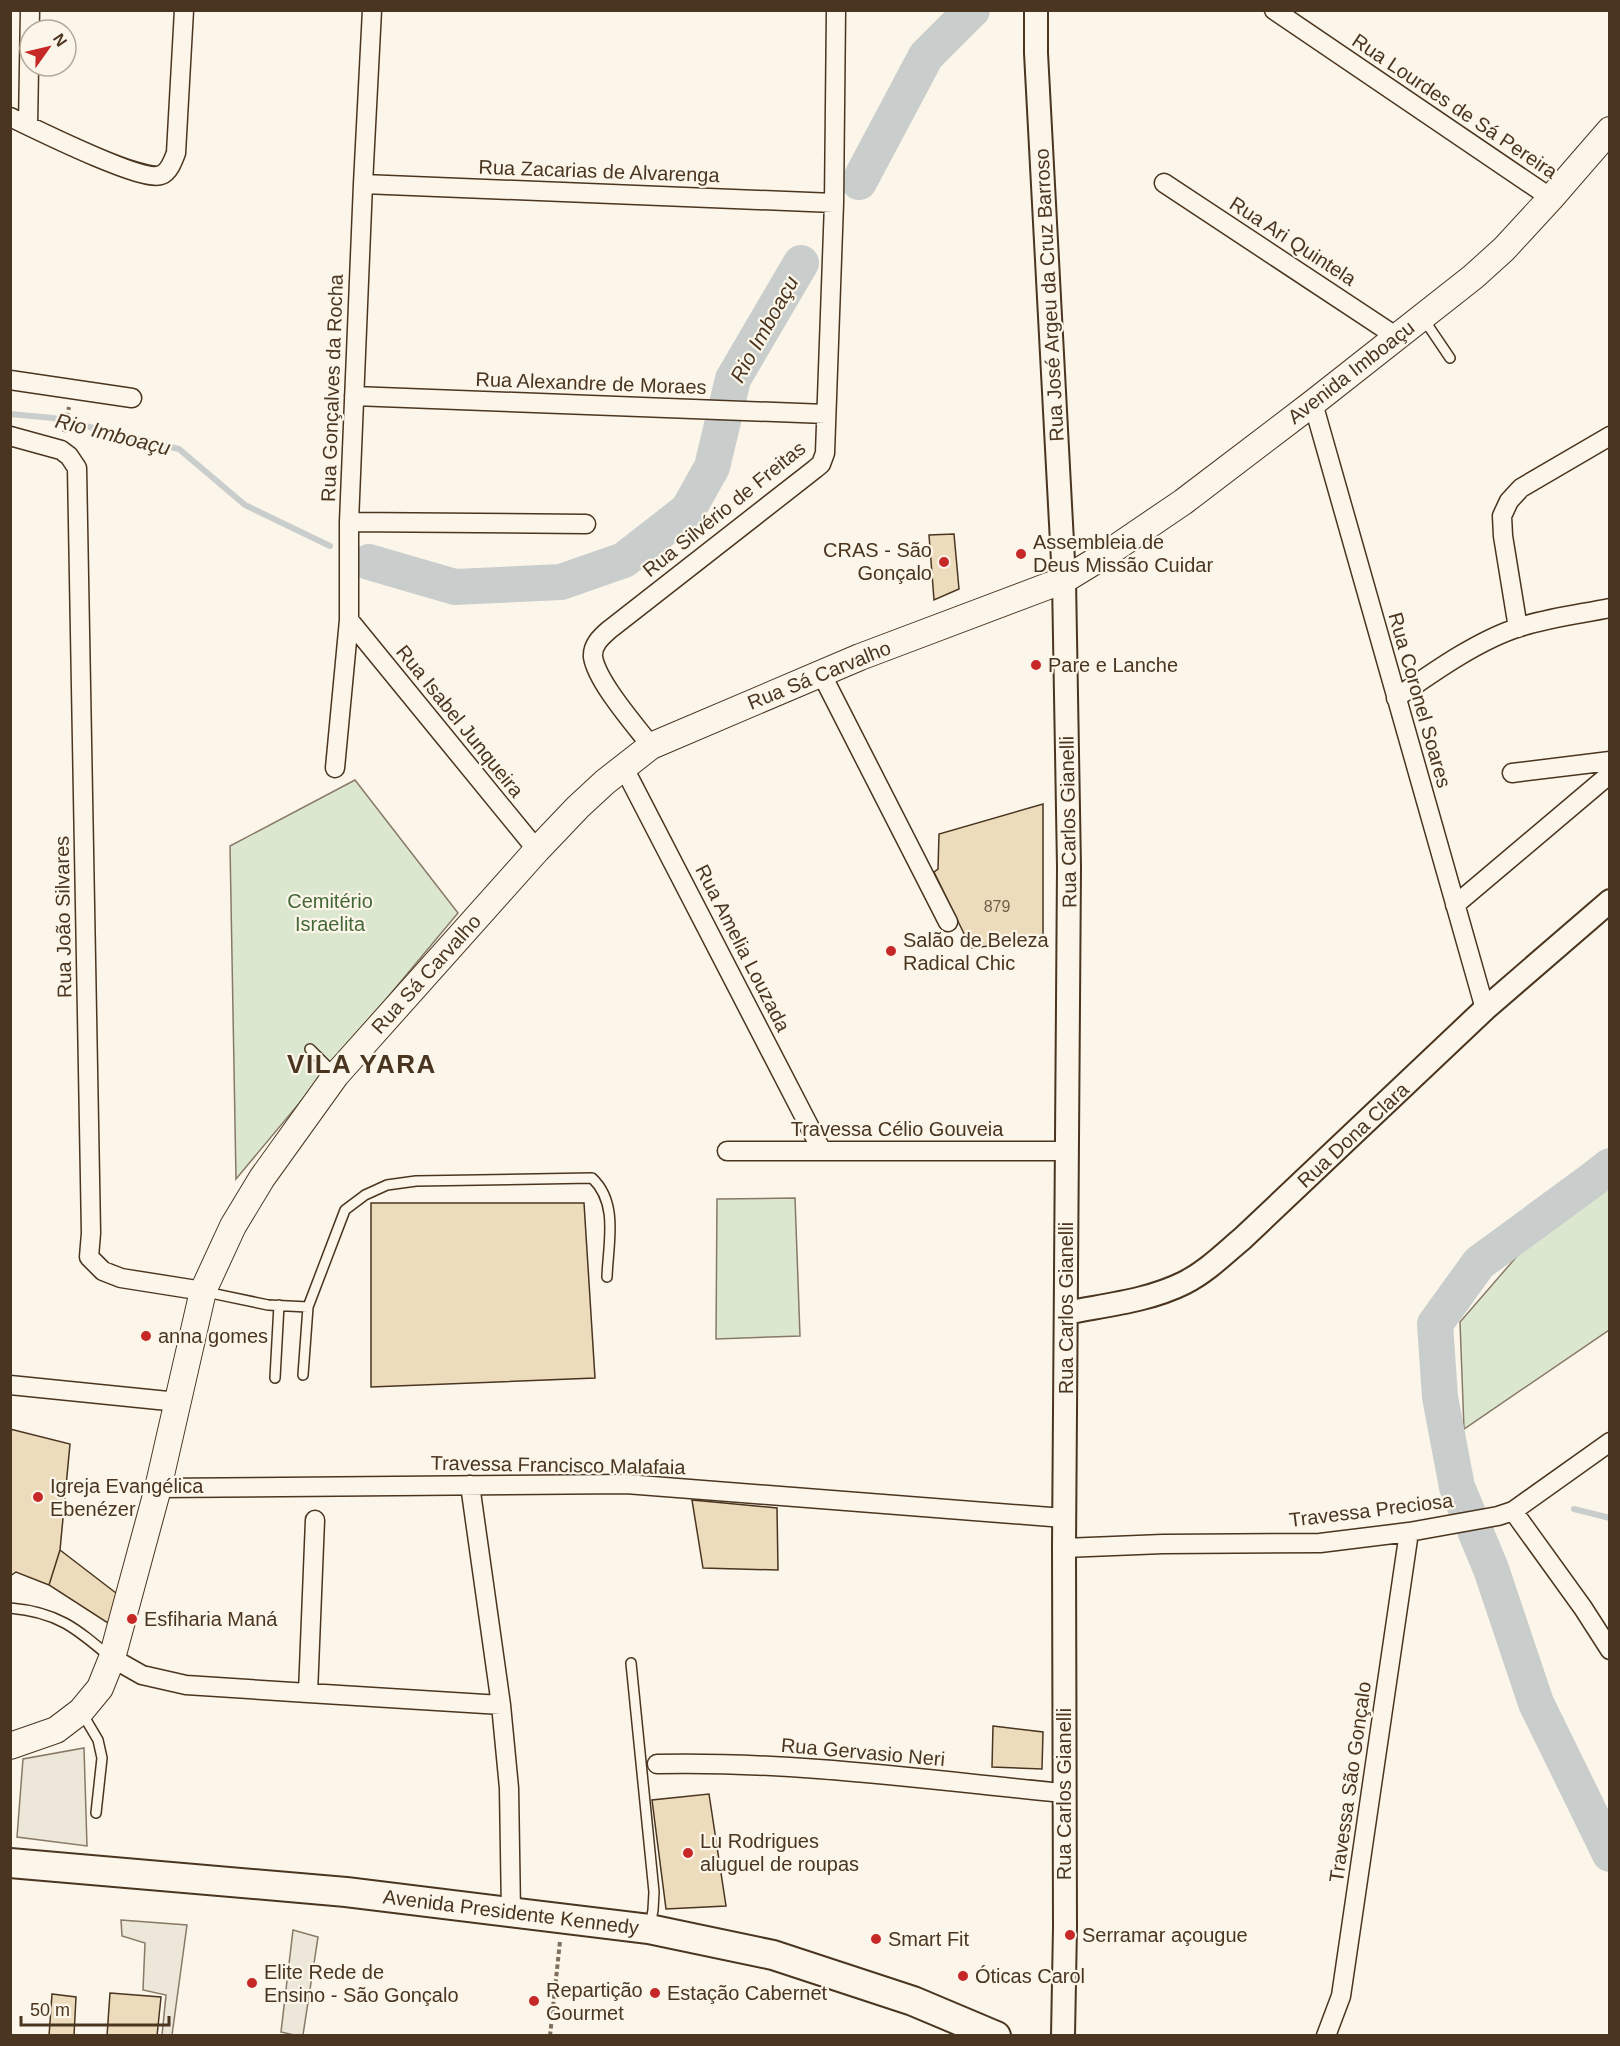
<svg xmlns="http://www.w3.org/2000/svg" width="1620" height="2046" font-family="Helvetica,sans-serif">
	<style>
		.green { fill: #dce7d0; stroke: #887966; stroke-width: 1.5 }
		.parking { fill: #ede7d9; stroke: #887966; stroke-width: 1.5 }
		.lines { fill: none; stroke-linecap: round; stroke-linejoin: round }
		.stream { stroke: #c9cecd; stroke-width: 6 }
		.river { stroke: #c9cecd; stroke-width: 36 }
		.building { fill: #ecdcbc; stroke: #4a3520; stroke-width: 1.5 }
		.service-casing { stroke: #4a3520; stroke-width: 12 }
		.minor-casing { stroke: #4a3520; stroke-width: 21 }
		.tertiary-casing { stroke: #4a3520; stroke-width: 26 }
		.secondary-casing { stroke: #4a3520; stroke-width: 28 }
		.primary-casing { stroke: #4a3520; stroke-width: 32 }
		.path { stroke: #7f6f5c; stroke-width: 4; stroke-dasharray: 4.5 3; stroke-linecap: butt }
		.service { stroke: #fbf6e9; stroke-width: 9 }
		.minor { stroke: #fbf6e9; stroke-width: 18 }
		.tertiary { stroke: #fbf6e9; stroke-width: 22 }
		.secondary { stroke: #fbf6e9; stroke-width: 26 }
		.primary { stroke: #fbf6e9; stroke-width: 28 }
		.poi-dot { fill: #c62828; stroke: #fbf6e9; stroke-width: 2 }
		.labels { text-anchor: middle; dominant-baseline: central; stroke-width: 4.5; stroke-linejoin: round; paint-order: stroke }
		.number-label { font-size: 16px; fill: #725f47 }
		.street-label { font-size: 20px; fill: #4a3520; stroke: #fbf6e9 }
		.poi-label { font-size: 20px; fill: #4a3520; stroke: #fbf6e9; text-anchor: start }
		.park-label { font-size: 20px; fill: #436837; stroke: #fbf6e9 }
		.water-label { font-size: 21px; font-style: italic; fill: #4a3520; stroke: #fbf6e9 }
		.district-label { font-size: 26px; font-weight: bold; letter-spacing: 1.5px; fill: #4a3520; stroke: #fbf6e9 }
	</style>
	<rect width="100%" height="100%" fill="#fbf6e9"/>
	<path class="green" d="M355 780 458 913 236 1179 230 846Z
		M1609 1150V1330L1464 1429 1460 1322Z
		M795 1198 800 1336 716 1339 717 1199Z"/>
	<path class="parking" d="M84 1748 87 1846 17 1837 23 1759Z
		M121 1920 187 1925 172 2035H162L166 1995 143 1990 145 1943 122 1936Z
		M293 1930 318 1937 303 2035H294L281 2032Z"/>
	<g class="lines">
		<path class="stream" d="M10 414 53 418 179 449 245 505 330 546
			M1455 1478 1469 1481
			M1574 1509 1610 1518"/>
		<path class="river" d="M859 182 926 56 972 10
			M369 562 455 587 561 582 624 560 688 510 712 467 733 379 801 263
			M1610 1166 1592 1180 1479 1263 1435 1324 1440 1397 1457 1487 1491 1569 1536 1703 1610 1854"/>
	</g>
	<path class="building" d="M954 534 959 589 934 600 929 535Z
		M1043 804V940L971 948 934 872 938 869 939 834Z
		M371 1203H584L595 1378 371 1387Z
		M10 1429 70 1444 60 1550 49 1585 16 1572 10 1576Z
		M692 1500 777 1508 778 1570 703 1568Z
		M60 1550 116 1593 111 1625 49 1585Z
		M993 1726 1043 1732 1042 1769 992 1767Z
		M709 1794 726 1906 666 1909 652 1800Z
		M110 1993 161 1997 157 2036H107Z
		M52 1994 76 1997 74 2036H49Z"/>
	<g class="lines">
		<g class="service-casing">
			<path id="service" d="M1423 318 1450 358
				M310 1049 335 1074
				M206 1292 268 1305 308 1307 345 1210 365 1195 387 1185 416 1181 592 1178C619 1203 608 1244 607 1277
				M303 1375 308 1307
				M275 1378 279 1305
				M10 1608C57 1612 76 1628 110 1657
				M631 1663 654 1892 653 1910 650 1926
				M82 1713 98 1740 102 1758 96 1813"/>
		</g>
		<g class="minor-casing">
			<path id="minor" d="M1274 10 1551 198
				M10 117C33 128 143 183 161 175 169 172 173 161 176 153L184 10
				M28 125 30 10
				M1164 183 1397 337
				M363 184 834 203
				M10 380 132 398
				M354 396 826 414
				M1313 403 1485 1009
				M10 436 61 450 69 456 77 468 91 1233 89 1257 103 1271 121 1278 203 1291
				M349 522 586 524
				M349 620 537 850
				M1518 628 1503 536 1502 516 1509 501 1521 488 1610 436
				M821 673 948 922
				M1396 698C1432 673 1478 640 1520 627 1548 618 1580 614 1610 608
				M651 746C635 725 597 682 593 657 592 645 601 637 609 630L815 469 821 464 825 453 834 203 836 10
				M623 766 822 1151
				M335 768 349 620V522L363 184 372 10
				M1512 773 1610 761
				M1455 905 1610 774
				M727 1151H1067
				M10 1385 178 1402
				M470 1485 501 1705
				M158 1488 626 1484 1064 1518
				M1513 1511 1583 1608 1610 1650
				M315 1520 308 1693 501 1705 509 1788 511 1913
				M1064 1548 1163 1544 1320 1543 1409 1532 1498 1516 1513 1511 1610 1442
				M112 1658 142 1675 186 1685 308 1693
				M657 1764C793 1761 929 1780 1063 1793
				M1326 2036 1341 1996 1409 1532"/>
		</g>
		<g class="tertiary-casing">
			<path id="tertiary" d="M1036 10V53L1064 580 1069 867 1064 1548 1065 1927 1063 2036
				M1066 1313C1105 1305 1148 1301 1184 1283 1206 1272 1224 1254 1243 1238L1485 1009 1610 901"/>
		</g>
		<g class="secondary-casing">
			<path id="secondary" d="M10 1746 56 1730 81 1711 100 1688 112 1658 158 1488 203 1291 233 1226 262 1178 336 1075 537 850 578 807 605 782 651 746 860 657 1064 580 1105 555 1183 502 1313 403 1473 277 1504 249 1551 198 1610 130"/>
		</g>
		<g class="primary-casing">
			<path id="primary" d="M10 1863 346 1892 649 1929 773 1955 913 2001 996 2036"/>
		</g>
		<path class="path" d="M64 432 69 407
			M550 2036 560 1941"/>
		<use href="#service" class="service"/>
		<use href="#minor" class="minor"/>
		<use href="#tertiary" class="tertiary"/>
		<use href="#secondary" class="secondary"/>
		<use href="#primary" class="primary"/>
	</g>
	<g class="poi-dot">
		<circle cx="1021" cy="554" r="6"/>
		<circle cx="944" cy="562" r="6"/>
		<circle cx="1036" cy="665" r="6"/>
		<circle cx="891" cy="951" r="6"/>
		<circle cx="146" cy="1336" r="6"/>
		<circle cx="38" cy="1497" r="6"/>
		<circle cx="132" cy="1619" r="6"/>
		<circle cx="688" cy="1853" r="6"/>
		<circle cx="1070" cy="1935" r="6"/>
		<circle cx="876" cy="1939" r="6"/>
		<circle cx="963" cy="1976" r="6"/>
		<circle cx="252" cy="1983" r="6"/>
		<circle cx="655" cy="1993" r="6"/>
		<circle cx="534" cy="2001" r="6"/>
	</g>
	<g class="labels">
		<g class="number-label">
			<text x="997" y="906">879</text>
		</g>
		<g class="street-label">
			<text transform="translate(1455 106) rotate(34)">Rua Lourdes de Sá Pereira</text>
			<text transform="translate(599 171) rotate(2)">Rua Zacarias de Alvarenga</text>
			<text transform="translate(1293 241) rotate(33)">Rua Ari Quintela</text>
			<text transform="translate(1049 295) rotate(-93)">Rua José Argeu da Cruz Barroso</text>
			<text transform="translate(1351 372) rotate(-38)">Avenida Imboaçu</text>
			<text transform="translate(591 383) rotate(2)">Rua Alexandre de Moraes</text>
			<text transform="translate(332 388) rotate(-88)">Rua Gonçalves da Rocha</text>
			<text transform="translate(724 509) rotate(-39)">Rua Silvério de Freitas</text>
			<text transform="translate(819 675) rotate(-22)">Rua Sá Carvalho</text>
			<text transform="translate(1420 700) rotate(74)">Rua Coronel Soares</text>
			<text transform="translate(460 721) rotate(51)">Rua Isabel Junqueira</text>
			<text transform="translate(1068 822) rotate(-91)">Rua Carlos Gianelli</text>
			<text transform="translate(63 917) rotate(-91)">Rua João Silvares</text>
			<text transform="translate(743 948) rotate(63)">Rua Amelia Louzada</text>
			<text transform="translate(426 974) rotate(-48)">Rua Sá Carvalho</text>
			<text x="897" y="1129">Travessa Célio Gouveia</text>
			<text transform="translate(1353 1135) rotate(-43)">Rua Dona Clara</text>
			<text transform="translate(1066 1308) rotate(-90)">Rua Carlos Gianelli</text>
			<text transform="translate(558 1465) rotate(1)">Travessa Francisco Malafaia</text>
			<text transform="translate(1371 1510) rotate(-7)">Travessa Preciosa</text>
			<text transform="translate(863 1752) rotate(5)">Rua Gervasio Neri</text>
			<text transform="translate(1350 1782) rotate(-82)">Travessa São Gonçalo</text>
			<text transform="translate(1064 1794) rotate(-90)">Rua Carlos Gianelli</text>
			<text transform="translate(511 1912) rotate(7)">Avenida Presidente Kennedy</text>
		</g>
		<g class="poi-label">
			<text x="1033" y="542">Assembleia de<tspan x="1033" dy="23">Deus Missão Cuidar</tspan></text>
			<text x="932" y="550" text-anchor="end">CRAS - São<tspan x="932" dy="23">Gonçalo</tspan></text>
			<text x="1048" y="665">Pare e Lanche</text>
			<text x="903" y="940">Salão de Beleza<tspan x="903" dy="23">Radical Chic</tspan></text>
			<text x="158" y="1336">anna gomes</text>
			<text x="50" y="1486">Igreja Evangélica<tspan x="50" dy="23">Ebenézer</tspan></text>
			<text x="144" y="1619">Esfiharia Maná</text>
			<text x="700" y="1841">Lu Rodrigues<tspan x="700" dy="23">aluguel de roupas</tspan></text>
			<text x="1082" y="1935">Serramar açougue</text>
			<text x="888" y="1939">Smart Fit</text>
			<text x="264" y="1972">Elite Rede de<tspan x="264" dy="23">Ensino - São Gonçalo</tspan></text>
			<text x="975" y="1976">Óticas Carol</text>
			<text x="546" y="1990">Repartição<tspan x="546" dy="23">Gourmet</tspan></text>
			<text x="667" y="1993">Estação Cabernet</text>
		</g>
		<g class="park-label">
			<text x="330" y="901">Cemitério<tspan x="330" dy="23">Israelita</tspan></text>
		</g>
		<g class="water-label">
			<text transform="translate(764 329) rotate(-61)">Rio Imboaçu</text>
			<text transform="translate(113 434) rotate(14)">Rio Imboaçu</text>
		</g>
		<g class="district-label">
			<text x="362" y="1064">VILA YARA</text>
		</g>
	</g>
	<rect width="1620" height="2046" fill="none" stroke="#4a3520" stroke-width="24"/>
	<g transform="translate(48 48) rotate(56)"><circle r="28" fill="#fbf6e9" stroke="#b4a999" stroke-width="1.5"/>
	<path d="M0-4.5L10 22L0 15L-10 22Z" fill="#c62828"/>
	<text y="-9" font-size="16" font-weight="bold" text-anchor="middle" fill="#4a3520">N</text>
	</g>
	<path d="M21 2016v9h148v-9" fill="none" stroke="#4a3520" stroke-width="3"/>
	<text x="30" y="2016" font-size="18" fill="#4a3520" stroke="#fbf6e9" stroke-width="4.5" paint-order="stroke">50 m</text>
</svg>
